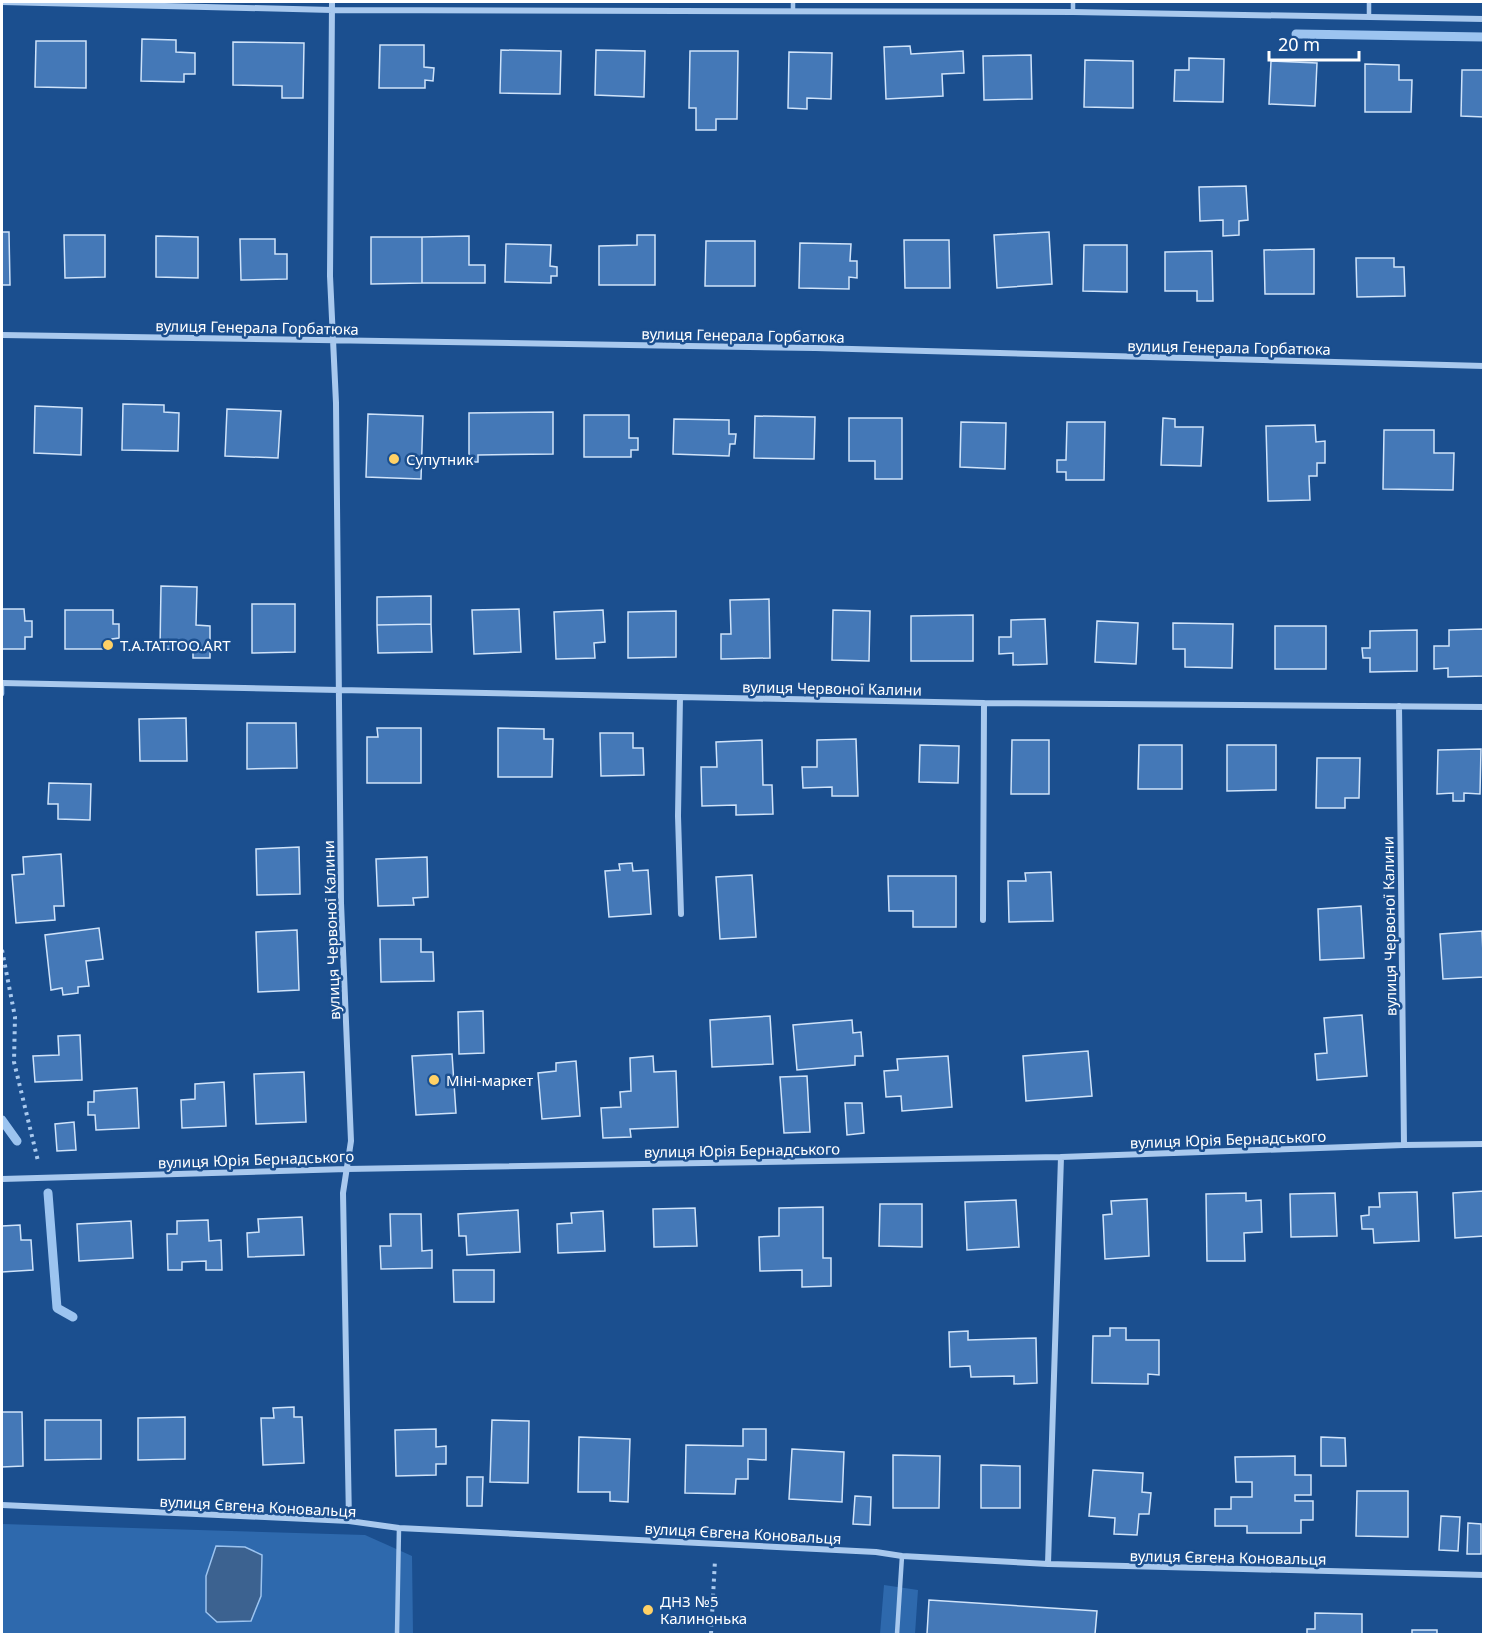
<svg xmlns="http://www.w3.org/2000/svg" width="1485" height="1636" font-family="'Noto Sans',sans-serif">
	<style>
		.green { fill: #2e69ad }
		.water { fill: #3c6290; stroke: #9cc4f0; stroke-width: 1.5 }
		.lines { fill: none; stroke-linecap: round; stroke-linejoin: round }
		.stream { stroke: #9cc4f0; stroke-width: 9 }
		.building { fill: #4478b7; stroke: #cfe3fa; stroke-width: 1.5 }
		.path { stroke: #a9c9ee; stroke-width: 4; stroke-dasharray: 3 4.5; stroke-linecap: butt }
		.service { stroke: #a9c9ee; stroke-width: 4.5 }
		.minor { stroke: #a9c9ee; stroke-width: 6 }
		.poi-dot { fill: #ffd166; stroke: #1b4f8f; stroke-width: 2 }
		.labels { text-anchor: middle; dominant-baseline: central; stroke-width: 5; stroke-linejoin: round; paint-order: stroke }
		.street-label { font-size: 15px; fill: #fff; stroke: #1b4f8f }
		.poi-label { font-size: 15px; fill: #fff; stroke: #1b4f8f; text-anchor: start }
	</style>
	<rect width="100%" height="100%" fill="#1b4f8f"/>
	<path class="green" d="M2 1524 365 1535 412 1556 413 1634H2Z
		M884 1585 918 1590 915 1634H880Z"/>
	<path class="water" d="M216 1546 245 1547 262 1555 261 1596 251 1621 217 1622 206 1612V1576Z"/>
	<g class="lines">
		<path class="stream" d="M1296 34 1484 37
			M2 1120 17 1141
			M48 1193 57 1308 73 1317"/>
	</g>
	<path class="building" d="M142 39 176 40V52L195 53V74H184V82L141 81Z
		M36 41H86V88L35 87Z
		M233 42 304 43 303 98H282V86L233 85Z
		M380 45H424V67L434 68 433 81 425 80V88H379Z
		M910 46 911 54 963 51 964 73 942 74 943 96 886 99 884 47Z
		M501 50 561 51 560 94 500 93Z
		M596 50 645 51 644 97 595 95Z
		M690 51H738L737 119H716V130H696V108H689Z
		M789 52 832 53 831 99 807 98V109L788 108Z
		M1031 55 1032 99 984 100 983 56Z
		M1189 58 1224 59 1223 102 1174 101 1175 70H1189Z
		M1085 60 1133 61V108L1084 107Z
		M1271 61 1317 63 1315 106 1269 104Z
		M1365 64 1399 65V80H1412L1411 112H1365Z
		M1462 70H1484V117L1461 116Z
		M1246 186 1248 220 1239 221V235L1223 236V220L1200 221 1199 187Z
		M2 232H9L10 285H2Z
		M1049 232 1052 284 997 288 994 235Z
		M64 235H105V277L65 278Z
		M637 235H655V285H599V246L637 245Z
		M156 236 198 237V278L156 277Z
		M469 236V265H485V283H422V237Z
		M371 237H422V283L371 284Z
		M240 239H275V254H287V279L241 280Z
		M904 240H949L950 288H905Z
		M706 241H755V286H705Z
		M800 243 851 244 850 261H857V278L849 277V289L799 288Z
		M506 244 551 245 550 266 557 267V276H551V283L505 282Z
		M1084 245H1127V292L1083 291Z
		M1314 249V294H1265L1264 250Z
		M1212 251 1213 301H1197V291H1165V252Z
		M1356 258H1394V267H1404L1405 296 1357 297Z
		M123 404 164 405V412L179 413 178 451 122 450Z
		M35 406 82 408 81 455 34 453Z
		M227 409 281 411 278 458 225 456Z
		M553 412V454L478 455V462H469V413Z
		M368 414 423 416 421 479 366 477Z
		M584 415H629V438H638V450H631V457H584Z
		M755 416 815 417 814 459 754 458Z
		M849 418H902V479H875V461H849Z
		M1163 418 1175 419V427H1203L1201 466 1161 465Z
		M674 419 729 420V434H736L735 444H730L729 456 673 454Z
		M961 422 1006 423 1005 469 960 467Z
		M1067 422H1105L1104 480H1066V472H1057V460H1066Z
		M1315 425 1316 442 1325 441V463H1317V476H1309L1310 500 1268 501 1266 426Z
		M1384 430H1434V453H1454L1453 490 1383 489Z
		M161 586 197 587 196 625 210 626V658H193V650L160 649Z
		M431 596V624L377 625V597Z
		M769 599 770 658 721 659V634H731L730 600Z
		M252 604H295V652L252 653Z
		M2 609H24L25 621H32V637H25V649H2Z
		M519 609 521 652 474 654 472 610Z
		M65 610H113V624H119V638L112 639 111 649H65Z
		M603 610 605 642 594 643 595 658 556 659 554 612Z
		M833 610 870 611 869 661 832 660Z
		M676 611V657L628 658V612Z
		M973 615V661H911V616Z
		M1045 619 1047 664 1013 665V653L999 654V637H1011V620Z
		M1097 621 1138 623 1136 664 1095 662Z
		M1173 623 1233 624 1232 668 1185 667V649H1173Z
		M431 624 432 652 378 653 377 625Z
		M1275 626H1326V669H1275Z
		M1484 629V676L1448 677V668L1434 669V646H1449V630Z
		M1417 630V671L1370 672V658H1363L1362 648H1370V631Z
		M186 718 187 761H140L139 719Z
		M247 723H296L297 768 247 769Z
		M377 728H421V783H367V737H378Z
		M498 728 544 729V739H553L552 777H498Z
		M600 733H633V748H643L644 775 601 776Z
		M856 739 858 796H832V787L803 788 802 767H817V740Z
		M762 740 763 785H772L773 814 736 815V805L702 806 701 767H717L716 742Z
		M1012 740H1049V794H1011Z
		M920 745 959 746 958 783 919 782Z
		M1139 745H1182V789H1138Z
		M1227 745H1276V790L1227 791Z
		M1481 749 1480 794 1464 793V801H1453V793L1437 794 1438 750Z
		M1317 758H1360L1359 798H1345V808H1316Z
		M49 783 91 784 90 820 58 819V804H48Z
		M299 847 300 894 257 895 256 849Z
		M61 854 64 906H54L55 920 16 923 12 875 24 874 23 857Z
		M427 857 428 897 413 898 414 905 378 906 376 859Z
		M632 863 633 871 648 870 651 914 609 917 605 871 620 870 619 864Z
		M1051 872 1053 921 1009 922 1008 881H1026L1025 873Z
		M752 875 756 937 720 939 716 877Z
		M888 876H956V927H913V911H889Z
		M1361 906 1364 958 1320 960 1318 909Z
		M99 928 103 959 86 961 89 986 78 987V993L63 995 62 988 51 990 45 935Z
		M297 930 299 990 258 992 256 932Z
		M1482 931 1484 977 1443 979 1440 934Z
		M380 939H421V952H433L434 981 381 982Z
		M483 1011 484 1053 459 1054 458 1012Z
		M1362 1015 1367 1076 1317 1080 1315 1054 1327 1053 1324 1018Z
		M770 1016 773 1064 712 1067 710 1020Z
		M852 1020 853 1033 861 1032 863 1056H855V1065L797 1070 793 1025Z
		M80 1035 82 1080 35 1082 33 1056 59 1055 58 1036Z
		M1088 1051 1092 1096 1026 1101 1023 1056Z
		M452 1054 456 1113 416 1115 412 1056Z
		M653 1056 654 1072 676 1071 678 1127 630 1129 631 1137 603 1138 601 1108 621 1107 620 1092 631 1091 630 1058Z
		M948 1056 952 1107 902 1111 901 1096 886 1097 884 1071 898 1070 897 1059Z
		M576 1061 580 1116 542 1119 538 1073 556 1071V1063Z
		M304 1072 306 1122 256 1124 254 1074Z
		M807 1076 810 1132 784 1133 780 1077Z
		M224 1082 226 1126 182 1128 181 1100 195 1099V1084Z
		M137 1088 139 1128 96 1130 95 1115H88V1102H94V1091Z
		M845 1103H862L864 1133 847 1135Z
		M74 1122 76 1150 57 1151 55 1124Z
		M1484 1191V1236L1455 1238 1453 1193Z
		M1417 1192 1419 1241 1374 1243 1373 1229H1362L1361 1216 1369 1215V1207H1380L1379 1193Z
		M1246 1193V1201L1261 1200 1262 1232 1244 1233 1245 1261H1207L1206 1194Z
		M1335 1193 1337 1236 1291 1237 1290 1194Z
		M1147 1199 1149 1256 1105 1259 1103 1215 1112 1214 1111 1201Z
		M1016 1200 1019 1247 967 1250 965 1202Z
		M880 1204H922V1247L879 1246Z
		M823 1207V1258H831V1286L802 1287V1270L760 1271 759 1237 779 1236V1208Z
		M695 1208 697 1246 654 1247 653 1209Z
		M518 1210 520 1252 467 1255 466 1236H459L458 1214Z
		M603 1211 605 1251 558 1253 557 1224 572 1223 571 1213Z
		M390 1214H421L422 1251 432 1250V1268L381 1269 380 1246H391Z
		M302 1217 304 1255 248 1257 247 1233 259 1232 258 1219Z
		M208 1220 209 1241 221 1240 222 1270H206V1261L182 1262V1270H168L167 1234H177V1221Z
		M131 1221 133 1258 79 1261 77 1224Z
		M20 1225 21 1240H31L33 1270 2 1272V1226Z
		M453 1270H494V1302H454Z
		M1110 1328H1126V1340H1159V1375L1148 1374V1384L1092 1383 1093 1336H1110Z
		M968 1331V1340L1036 1338 1037 1383 1014 1384V1376L971 1377 970 1366 950 1367 949 1332Z
		M294 1407V1417H302L304 1463 263 1465 261 1418H274L273 1408Z
		M2 1412H22L23 1466 2 1467Z
		M185 1417V1459L138 1460V1418Z
		M45 1420H101V1459L45 1460Z
		M492 1420 529 1421 528 1483 490 1482Z
		M436 1429V1447L446 1446V1464H436V1475L396 1476 395 1430Z
		M743 1429H766V1460L748 1459V1479H736L735 1494 685 1493 686 1445 743 1446Z
		M579 1437 630 1439 628 1502 610 1501V1492H578Z
		M1321 1437 1345 1438 1346 1466H1321Z
		M792 1449 844 1452 842 1502 789 1499Z
		M893 1455 940 1456 939 1508H893Z
		M1295 1456V1475H1311V1495H1295V1501H1313V1520H1301V1533H1247V1526H1215V1509H1231V1497H1252V1482H1236L1235 1457Z
		M981 1465 1020 1466V1508H981Z
		M1093 1470 1143 1473 1142 1492 1151 1493 1149 1514H1139L1137 1535 1114 1534 1115 1518 1089 1516Z
		M467 1477H483L482 1506H467Z
		M1357 1491H1408V1537L1356 1536Z
		M855 1496 871 1497 870 1525 853 1524Z
		M1441 1516 1460 1517 1458 1551 1439 1550Z
		M1468 1523 1481 1524V1554H1467Z
		M929 1600 1097 1611 1095 1634H927Z
		M1315 1613 1362 1614V1634H1307V1629H1315Z
		M1412 1630H1437V1634H1412Z"/>
	<g class="lines">
		<path class="path" d="M2 950 15 1017 14 1062 38 1161
			M711 1634 715 1560"/>
		<path class="service" d="M793 2V11
			M1073 2V12
			M1369 2V16
			M2 694V683
			M397 1634 399 1528
			M897 1634 902 1556"/>
		<path class="minor" d="M2 2 332 10 1073 12 1484 19
			M332 2 330 276 336 403 341 903 351 1141 343 1193 349 1521
			M2 335 815 348 1484 366
			M2 683 680 697 678 816 681 914
			M680 697 984 703 983 920
			M984 703 1484 707
			M1399 706 1404 1145
			M2 1179 347 1169 1061 1157 1404 1145 1484 1144
			M2 1505 349 1521 399 1528 876 1552 902 1556 1048 1564 1484 1575
			M1048 1564 1061 1157"/>
	</g>
	<g class="poi-dot">
		<circle cx="394" cy="459" r="6"/>
		<circle cx="108" cy="645" r="6"/>
		<circle cx="434" cy="1080" r="6"/>
		<circle cx="648" cy="1610" r="6"/>
	</g>
	<g class="labels">
		<g class="street-label">
			<text transform="translate(257 327) rotate(1)">вулиця Генерала Горбатюка</text>
			<text transform="translate(743 335) rotate(1)">вулиця Генерала Горбатюка</text>
			<text transform="translate(1229 347) rotate(1)">вулиця Генерала Горбатюка</text>
			<text transform="translate(832 688) rotate(1)">вулиця Червоної Калини</text>
			<text transform="translate(1389 926) rotate(-91)">вулиця Червоної Калини</text>
			<text transform="translate(331 930) rotate(-92)">вулиця Червоної Калини</text>
			<text transform="translate(1228 1139) rotate(-2)">вулиця Юрія Бернадського</text>
			<text transform="translate(742 1150) rotate(-1)">вулиця Юрія Бернадського</text>
			<text transform="translate(256 1159) rotate(-2)">вулиця Юрія Бернадського</text>
			<text transform="translate(258 1506) rotate(3)">вулиця Євгена Коновальця</text>
			<text transform="translate(743 1533) rotate(3)">вулиця Євгена Коновальця</text>
			<text transform="translate(1228 1557) rotate(1)">вулиця Євгена Коновальця</text>
		</g>
		<g class="poi-label">
			<text x="406" y="459">Супутник</text>
			<text x="120" y="645">T.A.TATTOO.ART</text>
			<text x="446" y="1080">Міні-маркет</text>
			<text x="660" y="1601">ДНЗ №5<tspan x="660" dy="17">Калинонька</tspan></text>
		</g>
	</g>
	<rect width="1485" height="1636" fill="none" stroke="#ffffff" stroke-width="6"/>
	<path d="M1269 51v9h90v-9" fill="none" stroke="#ffffff" stroke-width="3"/>
	<text x="1278" y="51" font-size="18" fill="#ffffff" stroke="#1b4f8f" stroke-width="4.5" paint-order="stroke">20 m</text>
</svg>
